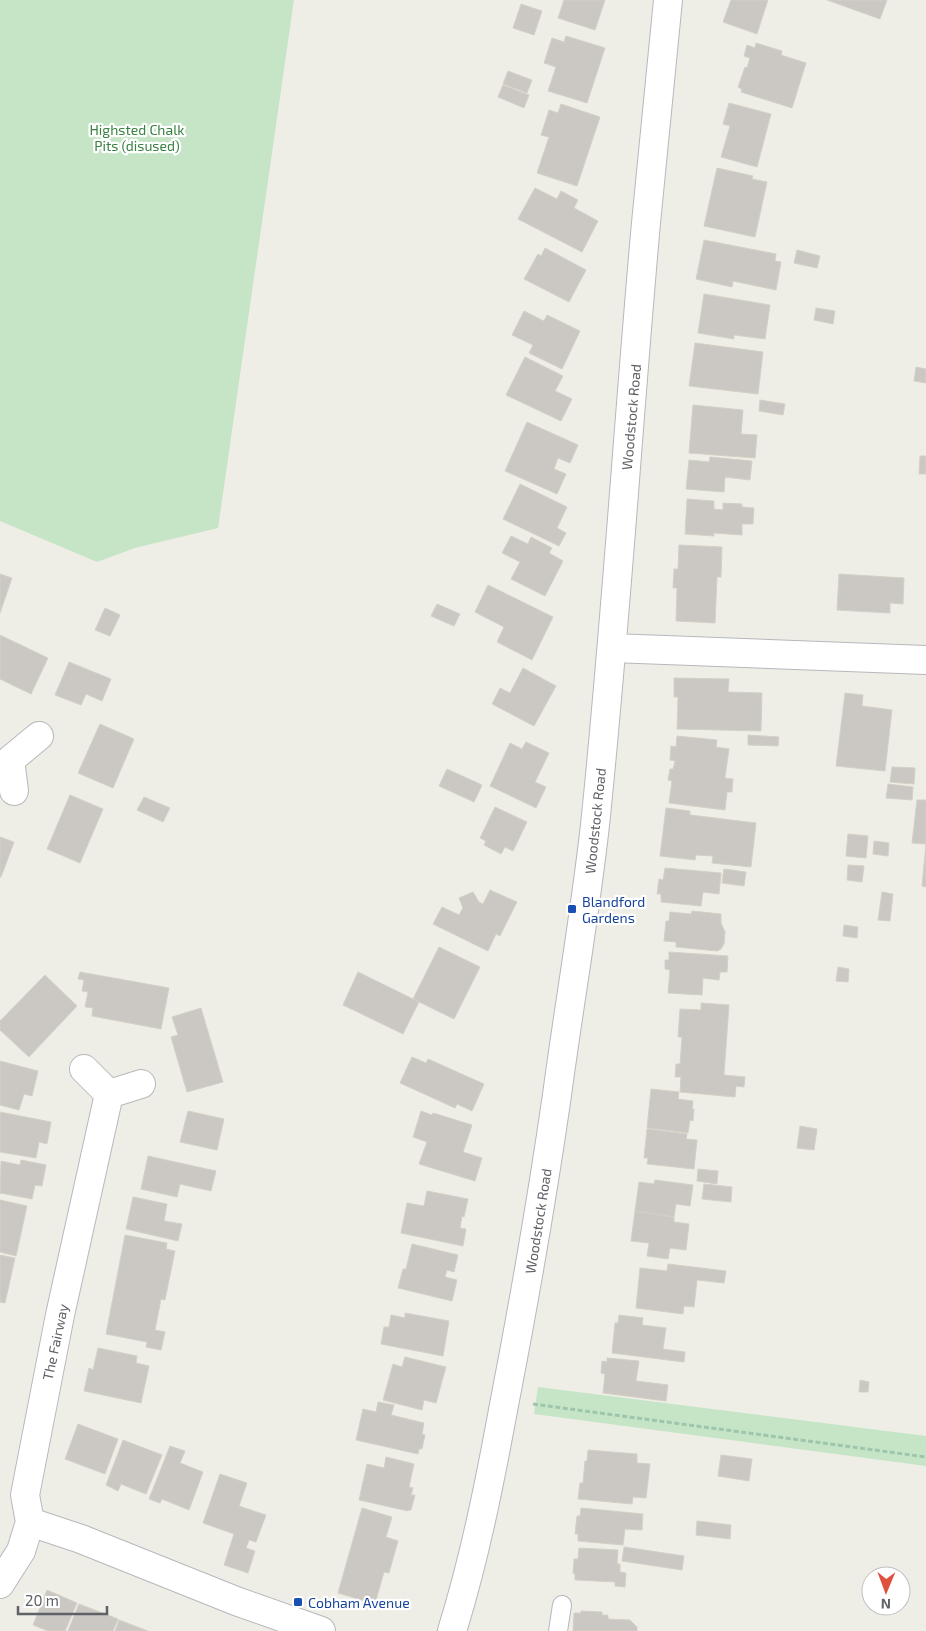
<svg xmlns="http://www.w3.org/2000/svg" width="926" height="1631" font-family="'Exo 2',sans-serif">
	<style>
		.green { fill: #c5e5c6 }
		.building { fill: #cbc8c4; stroke: #d4d0c5 }
		.lines { fill: none; stroke-linecap: round; stroke-linejoin: round }
		.service-casing { stroke: #b6b8bc; stroke-width: 20 }
		.minor-casing { stroke: #b6b8bc; stroke-width: 30 }
		.tertiary-casing { stroke: #b6b8bc; stroke-width: 30 }
		.path { stroke: #9ec6ac; stroke-width: 3; stroke-dasharray: 5 2.5; stroke-linecap: butt }
		.service { stroke: #fff; stroke-width: 18 }
		.minor { stroke: #fff; stroke-width: 28 }
		.tertiary { stroke: #fff; stroke-width: 28 }
		.transit-dot { fill: #1a4fb4; stroke: #fff; stroke-width: 2 }
		.labels { text-anchor: middle; dominant-baseline: central; stroke-width: 4.5; stroke-linejoin: round; paint-order: stroke }
		.park-label { font-size: 14px; fill: #3a8140; stroke: #fff }
		.street-label { font-size: 14px; fill: #5e6166; stroke: #fff }
		.transit-label { font-size: 14px; fill: #164399; stroke: #fff; text-anchor: start }
	</style>
	<rect width="100%" height="100%" fill="#efeee6"/>
	<path class="green" d="M0 0H294L218 528 135 548 97 562 0 521Z
		M538 1387 926 1436V1466L534 1414Z"/>
	<path class="building" d="M564 0H605L595 30 558 18Z
		M731 0H768L757 34 723 22Z
		M827 0H887L880 19Z
		M521 4 542 11 534 35 513 28Z
		M566 36 605 48 587 103 548 91 556 67 544 63 552 38 564 42Z
		M756 43 782 51 781 55 806 63 792 108 741 92 742 89 738 87 745 67 747 68 750 58 744 56 747 45 755 48Z
		M508 71 532 80 527 93 503 84Z
		M503 85 529 95 524 108 498 97Z
		M729 103 771 114 757 167 721 157 730 126 723 124Z
		M561 104 600 117 577 186 537 173 549 137 541 135 549 110 558 113Z
		M717 168 753 176 752 179 767 182 755 237 704 226Z
		M535 188 557 199 561 191 578 200 574 208 598 221 582 252 518 219Z
		M704 240 776 254 775 261 781 262 776 290 733 281 732 287 696 279Z
		M545 248 586 270 569 302 524 279 538 254 541 256Z
		M797 250 820 256 817 268 794 263Z
		M704 294 770 305 765 339 734 335V339L698 333Z
		M816 308 835 311 833 324 814 320Z
		M524 311 544 321 547 315 580 331 562 369 529 353 533 345 512 335Z
		M695 343 763 352 758 394 689 386Z
		M525 357 563 376 555 391 572 399 561 421 506 395Z
		M916 367 926 369V383L914 381Z
		M760 400 785 404 783 415 759 411Z
		M693 405 743 410 741 434 757 435 755 458 689 453Z
		M527 422 578 445 570 463 558 458 554 469 566 474 557 494 505 471Z
		M920 456H926V474H919Z
		M710 457 752 461 750 480 725 477 724 492 686 489 689 460 709 462Z
		M520 484 567 507 557 528 566 533 559 546 503 519Z
		M687 499 714 501V509L723 510V503L742 504V507L754 508 753 524H742V535L714 533V536L685 534Z
		M511 536 528 544 531 537 552 548 549 553 563 561 545 596 511 579 520 562 502 553Z
		M679 545 722 547 721 577H717L715 623 676 621 677 588H673L674 569H678Z
		M0 574 12 578 0 613Z
		M839 574 904 578 903 604 890 603V613L837 610Z
		M488 585 553 617 532 660 497 642 504 627 475 612Z
		M437 604 460 614 454 626 431 616Z
		M105 608 120 615 110 636 95 630Z
		M0 635 48 658 31 694 0 679Z
		M69 662 111 679 102 701 86 694 81 705 55 695Z
		M523 668 556 686 534 726 492 704 500 688 510 693Z
		M674 678 729 679 728 692 762 693 761 731 677 729 678 697H674Z
		M845 693 863 695 862 706 892 710 885 771 836 766Z
		M100 724 134 739 113 788 78 773Z
		M748 735 779 737 778 746 748 745Z
		M677 736 717 740 716 747 729 749 725 778 733 779 732 792H727L725 810 669 803 672 781 668 780 670 769H673L675 761 670 760 671 746 676 747Z
		M526 742 549 753 535 782 546 787 536 808 490 786 510 743 522 749Z
		M892 767 915 768 914 784 890 782Z
		M447 769 482 785 474 802 439 786Z
		M888 784 913 787 912 800 886 798Z
		M70 795 103 809 80 863 47 849Z
		M144 797 170 808 163 822 137 810Z
		M917 800H926V887L922 886 926 844 912 843Z
		M495 807 527 822 513 851 505 847 501 854 484 845 486 841 480 838Z
		M666 808 690 811V815L756 823 751 867 712 863 713 856 696 855 695 860 660 856Z
		M848 834 868 836 866 858 846 856Z
		M0 837 14 842 1 877H0Z
		M874 841 889 843 888 856 873 854Z
		M848 865 864 866 862 882 847 880Z
		M665 868 721 873 719 894 703 892 701 906 661 902V894H657L659 879 663 880Z
		M724 869 746 872 744 886 722 883Z
		M490 890 517 902 500 936 496 934 488 951 433 924 442 907 459 915 463 908 459 898 473 892 479 902 483 904Z
		M882 892 893 894 890 921 878 920Z
		M692 911 721 914V923L725 932 724 944 721 949 717 951 676 947V942L664 941 666 921H669L670 912 691 914Z
		M844 925 858 927 857 938 843 936Z
		M439 947 480 967 454 1019 413 999Z
		M669 952 728 956 727 972H720L719 980 703 978 702 995 668 993 670 970 665 969V960H669Z
		M838 967 849 969 848 982 836 981Z
		M80 972 169 988 161 1029 92 1016 93 1008 85 1007 88 992 82 991 84 980 78 979Z
		M358 972 419 1002 403 1034 343 1005Z
		M45 975 77 1006 29 1057 0 1030V1021Z
		M701 1003 729 1005 724 1075 745 1077 744 1087 736 1086 735 1097 680 1092 681 1077H675L676 1064H680L682 1037H678L680 1009 701 1010Z
		M201 1008 223 1082 187 1092 171 1037 178 1035 172 1017Z
		M412 1057 426 1063 428 1059 484 1084 472 1111 457 1104 455 1108 400 1083Z
		M0 1061 38 1071 32 1096 24 1094 19 1110 0 1105Z
		M651 1089 679 1092 678 1099 693 1101 692 1109H694L693 1121 690 1120 688 1133 647 1128Z
		M188 1111 224 1119 217 1150 180 1142Z
		M421 1111 432 1115 433 1113 472 1125 463 1152 482 1158 475 1181 419 1164 427 1142 413 1137Z
		M0 1112 51 1122 47 1144 39 1142 36 1158 0 1152Z
		M800 1126 817 1129 814 1150 797 1148Z
		M647 1129 687 1134 686 1139 697 1140 694 1169 647 1164 648 1158H644Z
		M148 1156 216 1171 211 1191 180 1184 177 1197 141 1189Z
		M21 1160 46 1165 42 1186 35 1185 32 1199 0 1193 1 1161 20 1165Z
		M698 1169 718 1171 717 1184 697 1181Z
		M655 1180 693 1185 690 1206 676 1204 674 1217 635 1211 639 1182 654 1184Z
		M704 1184 732 1187 731 1202 702 1199Z
		M427 1191 468 1199 464 1217 462 1216 460 1228 466 1229 463 1246 401 1233 407 1203 424 1206Z
		M133 1197 167 1204 164 1221 182 1224 178 1241 126 1229Z
		M0 1200 27 1206 16 1256 0 1252Z
		M635 1211 674 1217V1222L689 1224 686 1250 670 1248 668 1259 647 1256 649 1243 631 1241Z
		M125 1235 167 1243 166 1249 175 1251 165 1300 161 1299 155 1330 165 1332 161 1350 146 1347 147 1342 106 1334Z
		M412 1244 458 1255 454 1272 447 1270 445 1277 457 1280 452 1301 398 1288 403 1269H406Z
		M0 1255 15 1258 5 1303 0 1302Z
		M668 1264 726 1271 724 1283 697 1280 694 1307 684 1306 683 1314 636 1308 640 1268 667 1271Z
		M405 1313 449 1321 443 1356 381 1344 384 1327H389L391 1315 405 1318Z
		M619 1315 643 1318 642 1325 666 1328 663 1349 685 1352 684 1362 612 1353 615 1323H618Z
		M98 1348 137 1356 136 1363 149 1366 141 1403 84 1391 89 1368 93 1370Z
		M405 1357 446 1367 436 1403 424 1400 422 1410 383 1400 393 1364 402 1367Z
		M607 1358 639 1361 636 1381 668 1385 666 1401 603 1393 605 1374 601 1373 602 1361 607 1362Z
		M860 1380 869 1382 868 1392H859Z
		M378 1402 394 1405 391 1415 424 1423 422 1434 425 1435 422 1449H419L418 1454 356 1440 363 1409 376 1412Z
		M78 1424 118 1439 105 1474 65 1459Z
		M123 1440 162 1455 146 1494 121 1484 118 1491 106 1485Z
		M170 1446 185 1451 180 1463 203 1472 189 1510 162 1499 160 1503 149 1499Z
		M588 1450 637 1454V1463L650 1464 646 1498 633 1497 632 1504 578 1499 580 1483H583L585 1461H587Z
		M721 1455 752 1459 749 1481 718 1476Z
		M386 1457 414 1464 409 1487 413 1488 411 1495H415L411 1510H409L408 1511 359 1500 367 1464 384 1468Z
		M220 1474 247 1483 239 1506 266 1515 256 1542 249 1540 246 1548 255 1551 248 1573 224 1565 234 1534 203 1523Z
		M362 1508 392 1517 386 1537 398 1541 389 1573 384 1572 375 1604 338 1593Z
		M581 1508 643 1514 642 1530 625 1529 623 1545 578 1541V1534H575L577 1516H580Z
		M697 1521 731 1525 730 1539 696 1535Z
		M624 1547 684 1556 682 1570 622 1561Z
		M579 1548 618 1550 617 1564H620V1572L626 1573 625 1587 615 1586V1582L575 1580V1574L573 1573 574 1559H578Z
		M47 1590 77 1603 65 1631H48L33 1625Z
		M79 1604 118 1619 113 1631H68Z
		M581 1611 602 1612V1615H608V1619L630 1620 637 1627V1631H573L574 1613H581Z
		M119 1620 148 1631H115Z"/>
	<g class="lines">
		<g class="service-casing">
			<path id="service" d="M558 1631 562 1605"/>
		</g>
		<g class="minor-casing">
			<path id="minor" d="M612 648 926 660
				M14 791 10 760 39 736
				M84 1069 109 1094 141 1084
				M30 1522 81 1539 236 1601 321 1631
				M0 1584 21 1551 30 1522 25 1495 60 1315 109 1094"/>
		</g>
		<g class="tertiary-casing">
			<path id="tertiary" d="M452 1631C475 1557 490 1481 504 1405 524 1302 542 1199 557 1095 569 1005 585 915 595 825 616 624 628 423 646 223 653 148 661 74 668 0"/>
		</g>
		<path class="path" d="M533 1404 926 1457"/>
		<use href="#service" class="service"/>
		<use href="#minor" class="minor"/>
		<use href="#tertiary" class="tertiary"/>
	</g>
	<g class="transit-dot">
		<rect x="567" y="904" width="10" height="10" rx="2.5"/>
		<rect x="293" y="1597" width="10" height="10" rx="2.5"/>
	</g>
	<g class="labels">
		<g class="park-label">
			<text x="137" y="129">Highsted Chalk<tspan x="137" dy="16">Pits (disused)</tspan></text>
		</g>
		<g class="street-label">
			<text transform="translate(631 417) rotate(-85)">Woodstock Road</text>
			<text transform="translate(595 821) rotate(-84)">Woodstock Road</text>
			<text transform="translate(538 1221) rotate(-81)">Woodstock Road</text>
			<text transform="translate(55 1342) rotate(-78)">The Fairway</text>
		</g>
		<g class="transit-label">
			<text x="582" y="901">Blandford<tspan x="582" dy="16">Gardens</tspan></text>
			<text x="308" y="1602">Cobham Avenue</text>
		</g>
	</g>
	<g transform="translate(886 1591) rotate(181)"><circle r="24" fill="#ffffff" stroke="#bfc0c2"/>
	<path d="M0-4L9 19L0 12L-9 19Z" fill="#df513d"/>
	<text y="-8" font-size="14" font-weight="bold" text-anchor="middle" fill="#5e6166">N</text>
	</g>
	<path d="M18 1606v8h89v-8" fill="none" stroke="#5e6166" stroke-width="2.5"/>
	<text x="25" y="1606" font-size="15" fill="#5e6166" stroke="#ffffff" stroke-width="4" paint-order="stroke">20 m</text>
</svg>
